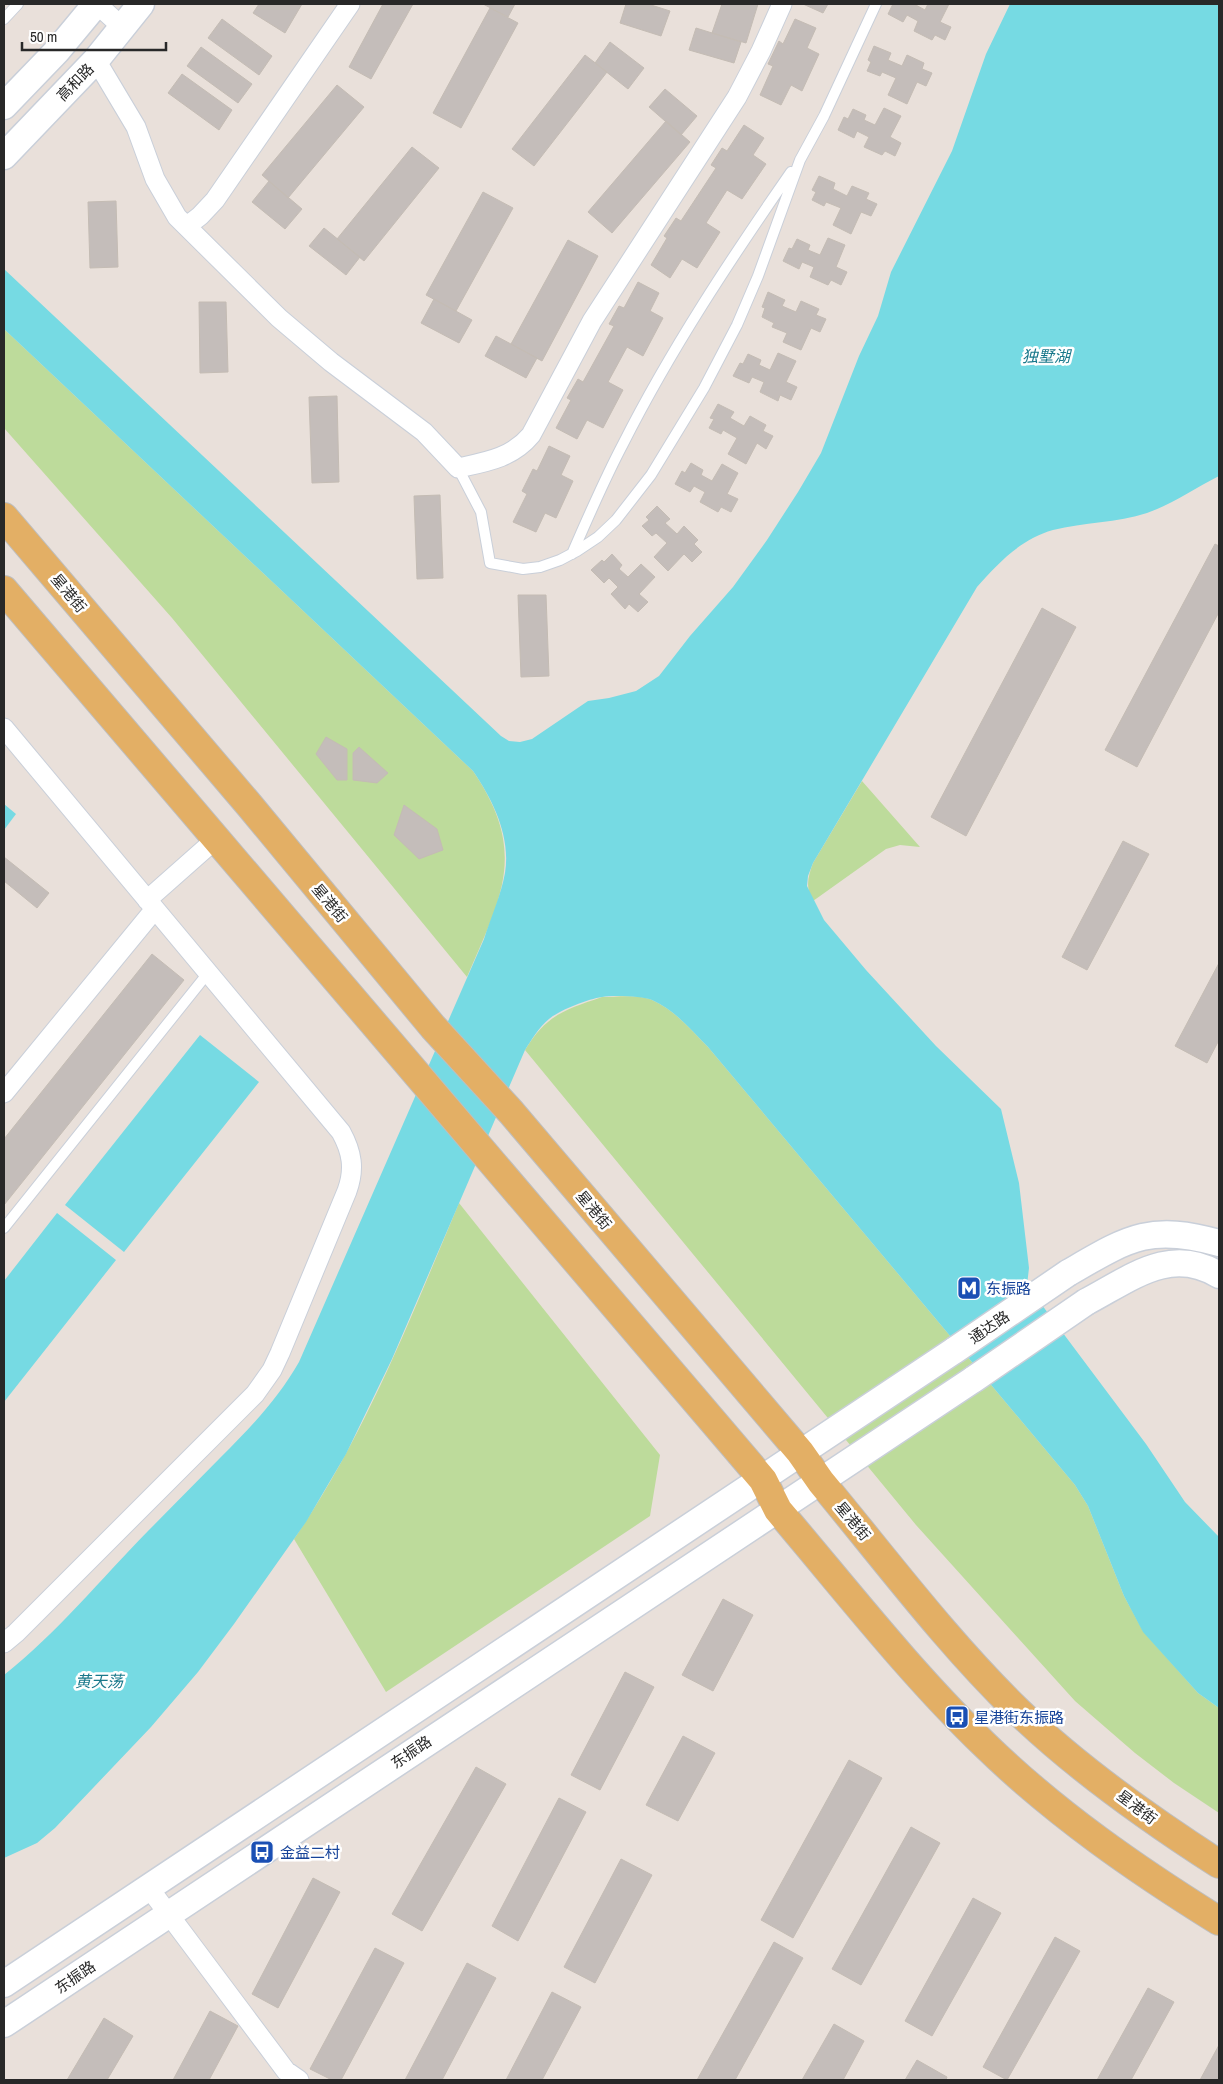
<svg xmlns="http://www.w3.org/2000/svg" width="1223" height="2084" font-family="'Archivo Narrow','Noto Sans SC',sans-serif">
	<style>
		.green { fill: #bddb9b }
		.water { fill: #76dae3 }
		.building { fill: #c4bdba; stroke: #c4bcb4 }
		.lines { fill: none; stroke-linecap: round; stroke-linejoin: round }
		.service-casing { stroke: #c9cfd9; stroke-width: 12 }
		.minor-casing { stroke: #c9cfd9; stroke-width: 21 }
		.secondary-casing { stroke: #c9cfd9; stroke-width: 29 }
		.primary-casing { stroke: #bebebe; stroke-width: 30 }
		.service { stroke: #fff; stroke-width: 10 }
		.minor { stroke: #fff; stroke-width: 19 }
		.secondary { stroke: #fff; stroke-width: 26 }
		.primary { stroke: #e3af65; stroke-width: 28 }
		.secondary-bridge-casing { stroke: #c9cfd9; stroke-width: 29; stroke-linecap: butt }
		.secondary-bridge { stroke: #fff; stroke-width: 26 }
		.labels { text-anchor: middle; dominant-baseline: central; stroke-width: 5; stroke-linejoin: round; paint-order: stroke }
		.street-label { font-size: 15px; fill: #282828; stroke: #fff }
		.transit-label { font-size: 15px; fill: #164399; stroke: #fff; text-anchor: start }
		.water-label { font-size: 16px; font-style: italic; fill: #19788b; stroke: #fff }
	</style>
	<rect width="100%" height="100%" fill="#e9e0da"/>
	<path class="green" d="M4 329 473 771C528 852 502 896 467 977L172 618 4 428Z
		M862 781 920 847 900 845 886 849 813 901C805 887 808 877 813 863Z
		M602 997C617 997 638 994 652 1000 675 1010 691 1030 708 1047L1075 1485 1088 1506 1124 1596 1143 1631 1198 1693 1219 1708V1813L1174 1783 1135 1753 1075 1701 916 1525 525 1050C547 1014 565 1010 602 997Z
		M459 1203 660 1455 650 1516 386 1692 294 1539C365 1436 411 1317 459 1203Z"/>
	<path class="water" d="M1010 4H1219V476C1195 488 1173 504 1147 513 1117 523 1084 522 1053 530 1021 539 998 563 977 587L813 863 808 876 807 886 824 920 866 970 936 1046 1001 1109 1019 1183 1029 1268 1027 1285 1146 1444 1185 1502 1219 1537V1708L1198 1693 1143 1632 1124 1596 1088 1506 1075 1485 708 1047C691 1030 675 1010 652 1000 642 996 613 995 602 997 588 999 560 1010 549 1019 539 1027 532 1039 525 1050L392 1359 346 1454 306 1522 234 1624 198 1672 151 1727 55 1828 37 1843 4 1858V1675C57 1633 101 1579 148 1531 172 1507 196 1482 220 1458 250 1428 278 1399 299 1362L484 939C491 917 501 895 505 873 511 837 493 800 473 771L4 329V269L501 736 509 741 520 742 532 739 588 701 609 698 636 691 659 676 690 636 733 587 767 540 798 492 821 453 859 356 878 316 891 272 952 151 986 54Z
		M4 804 16 814 4 830Z
		M200 1035 259 1082 124 1252 65 1205Z
		M57 1213 116 1260 4 1402V1281Z"/>
	<path class="building" d="M259 4H302L285 33 253 13Z
		M383 4H413L371 79 349 67Z
		M483 4H515L508 17Z
		M626 4H648L670 11 661 36 620 23Z
		M722 4H758L746 43 712 33Z
		M803 4H828L823 13Z
		M893 4H914L925 10 928 4H949L940 22 951 27 945 40 935 35 932 40 914 31 918 21 907 15 903 22 888 14Z
		M490 8 518 23 461 128 433 113Z
		M222 19 272 56 259 75 208 38Z
		M795 19 816 28 807 48 819 54 802 91 791 85 781 105 760 95 773 66 768 64 779 41 783 44Z
		M696 28 741 42 734 63 689 50Z
		M610 42 644 68 628 89 595 63Z
		M874 46 891 53 888 60 902 66 907 55 924 63 922 69 932 73 926 86 917 82 907 104 888 95 896 78 882 72 880 76 867 71 871 62 868 60Z
		M201 47 252 84 238 103 187 66Z
		M585 55 607 72 534 166 512 149Z
		M182 74 232 110 219 130 168 93Z
		M337 85 364 107 288 198 262 175Z
		M665 89 697 116 681 135 649 107Z
		M884 108 901 116 890 137 901 143 895 156 885 151 882 155 864 147 869 137 857 131 854 138 838 130 844 117 848 119 853 109 866 115 864 120 875 125Z
		M666 121 690 142 612 233 588 212Z
		M744 125 764 138 753 155 766 164 742 199 727 190 706 223 720 232 697 268 682 259 670 278 651 265 667 238 664 236 676 218 681 221 716 168 711 165 722 148 727 151Z
		M412 147 439 168 364 261 337 239Z
		M819 176 835 183 833 189 847 196 852 186 869 193 866 199 877 204 871 216 861 212 851 234 833 225 841 208 826 202 824 206 812 200 816 192 812 190Z
		M269 181 302 209 285 229 252 202Z
		M483 192 513 208 456 311 426 295Z
		M116 201 118 267 90 268 88 202Z
		M324 228 360 257 346 275 309 246Z
		M828 238 845 245 836 267 847 272 841 285 831 280 828 285 810 277 814 267 802 262 799 269 783 261 789 248 792 249 797 239 810 245 808 250 820 255Z
		M568 240 598 256 542 361 511 344Z
		M638 282 659 293 650 311 663 318 643 356 627 347 608 382 623 390 603 428 587 420 577 439 556 428 571 400 567 398 578 379 583 382 614 326 609 324 619 306 624 308Z
		M768 292 785 300 782 306 796 312 801 301 819 309 816 315 826 319 820 332 811 328 801 350 783 342 787 333 772 327 774 323 762 317 765 308 762 307Z
		M434 299 472 320 459 343 421 323Z
		M199 302H226L228 372 200 373Z
		M496 336 537 358 526 378 485 356Z
		M778 353 796 361 786 382 797 387 791 400 780 395 778 401 760 392 764 382 752 377 749 383 733 376 740 363 743 364 748 354 761 360 759 365 770 370Z
		M337 396 339 482 312 483 309 397Z
		M718 404 734 412 730 418 744 426 750 416 766 425 763 431 773 436 766 449 757 443 746 464 728 454 737 438 723 430 721 434 709 428 714 419 710 418Z
		M549 446 570 456 561 475 573 481 556 518 545 513 536 532 513 522 527 494 522 491 533 469 537 471Z
		M691 463 703 470 701 475 712 481 722 464 738 473 727 494 738 499 731 512 721 507 718 512 700 502 705 492 694 486 690 492 675 484 682 471 685 473Z
		M440 495 443 578 417 579 414 496Z
		M657 506 670 519 665 523 677 534 684 526 698 540 694 544 702 552 692 562 684 554 668 571 654 557 667 543 656 533 652 536 642 526 649 520 646 517Z
		M1215 544 1219 546V612L1137 767 1105 750Z
		M612 554 622 565 619 569 628 577 641 564 655 577 639 594 648 602 638 612 629 604 625 609 611 594 618 587 609 578 604 583 591 570 602 560 604 562Z
		M518 595H546L549 676 521 677Z
		M1042 608 1076 627 966 836 931 817Z
		M326 737 347 749V780H337L316 754Z
		M359 747 388 773 377 783 353 780V753Z
		M404 805 437 829 443 850 419 859 394 835Z
		M1123 841 1149 854 1087 970 1062 957Z
		M4 857 49 893 37 908 4 881Z
		M152 954 184 980 4 1205V1139Z
		M1219 963V1040L1207 1063 1175 1046Z
		M723 1599 753 1615 713 1691 682 1675Z
		M625 1672 654 1687 600 1790 571 1775Z
		M683 1736 715 1753 678 1821 646 1805Z
		M849 1760 882 1778 793 1938 761 1920Z
		M476 1767 506 1784 422 1931 392 1914Z
		M559 1798 586 1812 518 1941 492 1926Z
		M911 1827 940 1843 861 1985 832 1969Z
		M621 1859 652 1875 595 1983 564 1967Z
		M313 1878 340 1892 278 2008 252 1994Z
		M973 1898 1001 1913 932 2036 905 2021Z
		M1055 1937 1080 1951 1007 2080 983 2067Z
		M774 1942 803 1958 735 2080H697Z
		M375 1948 404 1963 341 2080H332L310 2069Z
		M467 1963 496 1978 442 2080H405Z
		M1148 1988 1174 2002 1131 2080H1097Z
		M552 1992 581 2007 542 2080H506Z
		M210 2011 238 2026 209 2080H173Z
		M104 2018 133 2036 107 2080H67Z
		M834 2024 864 2041 843 2080H802Z
		M1219 2045V2080H1200Z
		M917 2060 947 2077 946 2080H905Z"/>
	<g class="lines">
		<g class="service-casing">
			<path id="service" d="M4 19 18 4
				M458 468 481 512 490 563 523 569 540 567 560 560 577 551 598 537 616 520 651 475 704 388 737 325 758 276 800 160 824 116 876 4
				M572 554C588 517 604 480 623 444 671 349 730 260 791 172
				M4 1228 208 973"/>
		</g>
		<g class="minor-casing">
			<path id="minor" d="M97 4 122 27
				M96 60 136 127 155 179 177 217 279 318 331 362 424 432 458 468C486 462 512 458 531 435L592 321 737 97 761 51 782 4
				M187 226 200 216 215 200 350 4
				M4 728 341 1132C352 1152 355 1169 347 1191L280 1353 272 1370 255 1394 16 1633 4 1643
				M147 900 216 839
				M4 1093 155 909
				M149 1888 286 2071 299 2080"/>
		</g>
		<g class="secondary-casing">
			<path id="secondary" d="M4 106 57 51 96 4
				M4 156 96 60 141 4
				M1068 1273C1127 1239 1149 1223 1219 1243
				M1086 1302C1130 1279 1170 1245 1219 1275
				M4 1984 955 1350
				M4 2024 974 1379"/>
		</g>
		<g class="primary-casing">
			<path id="primary" d="M4 517 250 806 433 1027 511 1112 800 1452 821 1482C885 1559 946 1641 1018 1711 1078 1769 1149 1819 1219 1864
				M4 590 763 1480 778 1510C846 1590 911 1674 986 1746 1056 1814 1137 1870 1219 1921"/>
		</g>
		<use href="#service" class="service"/>
		<use href="#minor" class="minor"/>
		<use href="#secondary" class="secondary"/>
		<use href="#primary" class="primary"/>
		<g class="secondary-bridge-casing">
			<path id="secondary-bridge" d="M955 1350 1068 1273
				M974 1379 1086 1302"/>
		</g>
		<use href="#secondary-bridge" class="secondary-bridge"/>
	</g>
	<defs>
		<g id="metro-square" transform="scale(1.25)"><rect x="-9" y="-9" width="18" height="18" rx="4" fill="#1a4fb4" stroke="#fff"/><path d="M-5.5 5V-5H-3L0 0L3-5H5.5V5H3V-.5L0 4L-3-.5V5Z" fill="#fff"/></g>
		<g id="bus-square" transform="scale(1.25)"><rect x="-9" y="-9" width="18" height="18" rx="4" fill="#1a4fb4" stroke="#fff"/><path d="M-5-6H5V4H4V6H2V4H-2V6H-4V4H-5ZM-3.5-4V0h7V-4ZM-3.5 1.2v1.5H-2V1.2ZM2 1.2v1.5H3.5V1.2Z" fill="#fff"/></g>
	</defs>
	<g fill-rule="evenodd">
		<use href="#metro-square" x="969" y="1288"/>
		<use href="#bus-square" x="957" y="1717"/>
		<use href="#bus-square" x="262" y="1852"/>
	</g>
	<g class="labels">
		<g class="street-label">
			<text transform="translate(75 82) rotate(-46)">高和路</text>
			<text transform="translate(69 593) rotate(50)">星港街</text>
			<text transform="translate(330 903) rotate(50)">星港街</text>
			<text transform="translate(594 1210) rotate(50)">星港街</text>
			<text transform="translate(989 1327) rotate(-34)">通达路</text>
			<text transform="translate(853 1521) rotate(50)">星港街</text>
			<text transform="translate(411 1752) rotate(-34)">东振路</text>
			<text transform="translate(1137 1807) rotate(37)">星港街</text>
			<text transform="translate(75 1977) rotate(-34)">东振路</text>
		</g>
		<g class="transit-label">
			<text x="986" y="1288">东振路</text>
			<text x="974" y="1717">星港街东振路</text>
			<text x="280" y="1852">金益二村</text>
		</g>
		<g class="water-label">
			<text x="1046" y="356">独墅湖</text>
			<text x="99" y="1681">黄天荡</text>
		</g>
	</g>
	<rect width="1223" height="2084" fill="none" stroke="#282828" stroke-width="10"/>
	<path d="M22 42v8h144v-8" fill="none" stroke="#282828" stroke-width="2.5"/>
	<text x="30" y="42" font-size="15" fill="#282828" stroke="#ffffff" stroke-width="4" paint-order="stroke">50 m</text>
</svg>
